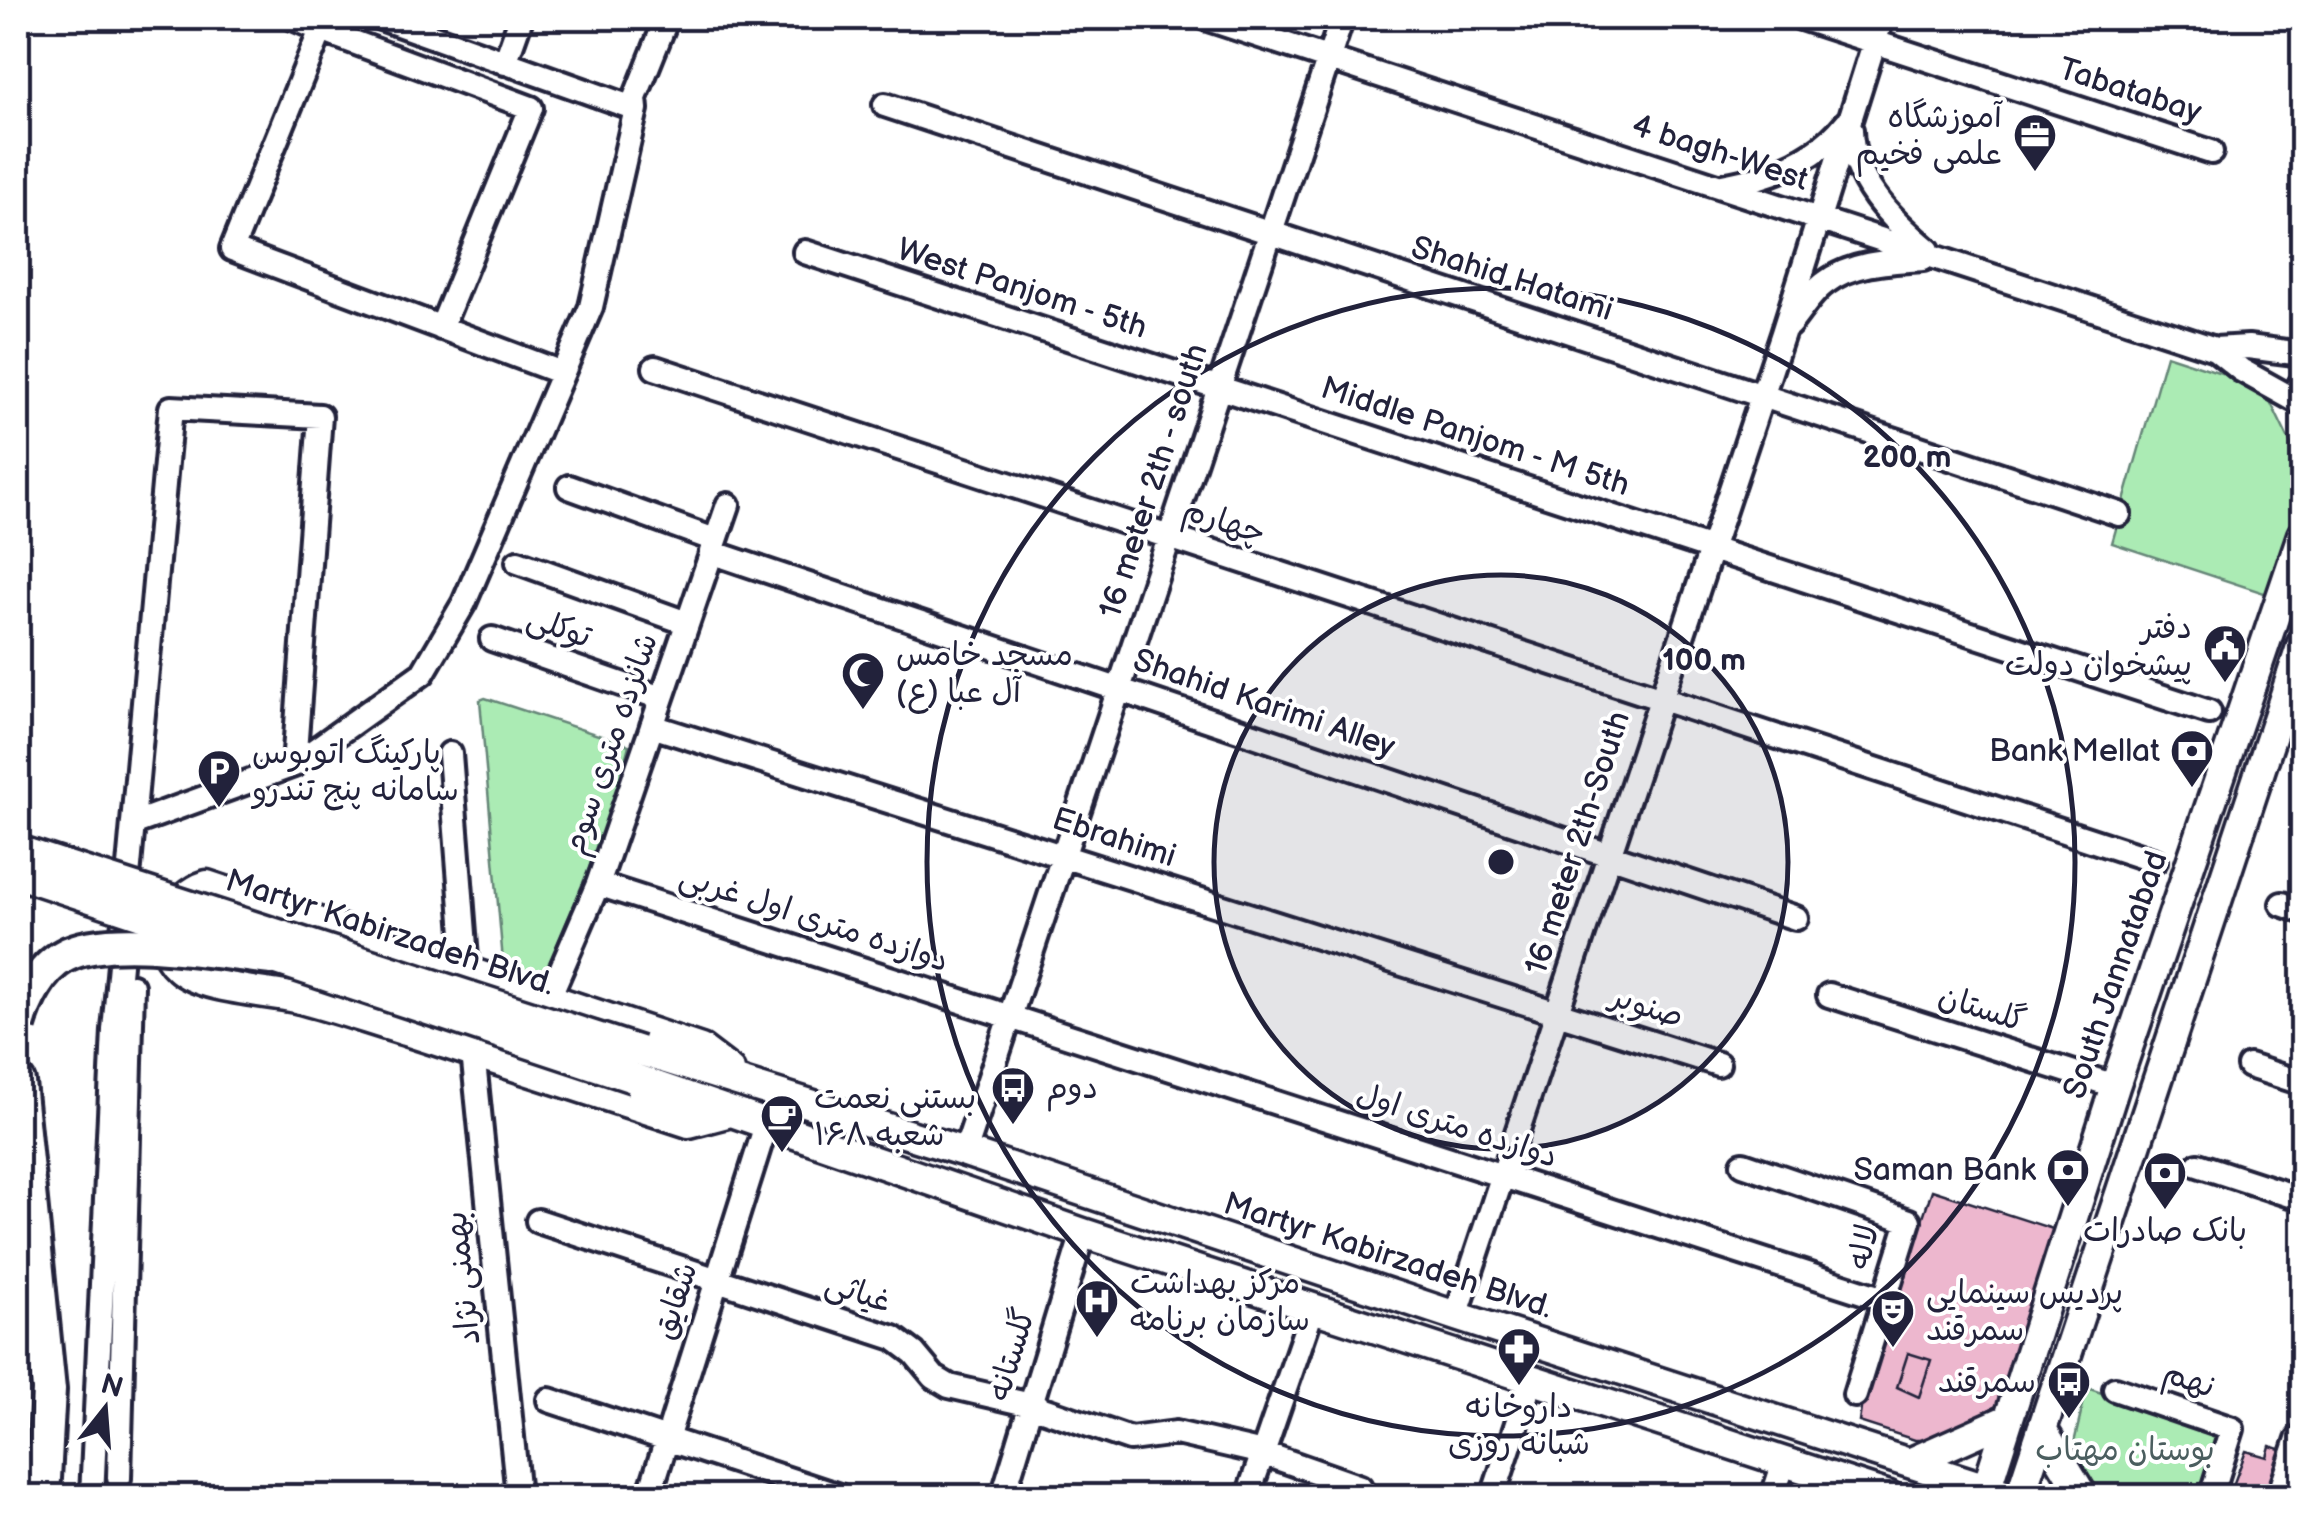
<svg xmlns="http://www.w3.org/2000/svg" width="2320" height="1514" viewBox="0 0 2320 1514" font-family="'Balsamiq Sans','Playpen Sans Arabic',sans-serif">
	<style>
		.green { fill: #abebb4; stroke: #668678; stroke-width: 2.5 }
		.building { fill: #edb7ce; stroke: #22223b; stroke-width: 2.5 }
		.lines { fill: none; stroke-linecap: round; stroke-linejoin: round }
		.minor-casing { stroke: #22223b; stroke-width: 30 }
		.major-casing { stroke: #22223b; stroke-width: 35 }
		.highway-casing { stroke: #22223b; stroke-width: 40 }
		.minor { stroke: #fff; stroke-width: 22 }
		.major { stroke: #fff; stroke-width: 28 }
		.highway { stroke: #fff; stroke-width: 32 }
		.major-bridge-casing { stroke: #22223b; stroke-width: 35; stroke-linecap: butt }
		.highway-bridge-casing { stroke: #22223b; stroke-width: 40; stroke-linecap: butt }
		.major-bridge { stroke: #fff; stroke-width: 28 }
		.highway-bridge { stroke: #fff; stroke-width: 32 }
		.ring { fill: none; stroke: #22223b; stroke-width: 5 }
		.labels { text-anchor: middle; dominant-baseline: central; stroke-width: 8; stroke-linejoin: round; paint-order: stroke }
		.street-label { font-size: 32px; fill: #22223b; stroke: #fff }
		.poi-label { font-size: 32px; fill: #22223b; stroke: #fff; text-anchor: start }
		.park-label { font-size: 32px; fill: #4b5e5f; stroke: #fff }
		.centre { fill: #22223b; stroke: #fff; stroke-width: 5 }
		.ring-label { font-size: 30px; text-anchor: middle; font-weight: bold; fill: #22223b; stroke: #fff; stroke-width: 8; stroke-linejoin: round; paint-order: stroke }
	</style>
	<rect width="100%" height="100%" fill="#fff"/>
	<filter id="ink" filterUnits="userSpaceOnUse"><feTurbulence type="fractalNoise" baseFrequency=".01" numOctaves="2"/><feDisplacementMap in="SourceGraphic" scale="20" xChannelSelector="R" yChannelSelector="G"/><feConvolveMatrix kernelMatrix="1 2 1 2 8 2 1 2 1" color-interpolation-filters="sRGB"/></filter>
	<g filter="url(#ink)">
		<path class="green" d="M2166,355L2249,382L2268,397L2302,467V489L2270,595L2112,543Z
			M485,698L629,745L611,815L546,972L524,974L503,961L480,700Z
			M2087,1388L2219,1433L2198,1496H2104L2088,1483L2074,1443Z"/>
		<path class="building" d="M1932,1190L2056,1230L1998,1405L1930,1440H1915L1859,1422L1863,1395Z
			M1908,1353L1931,1360L1919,1397L1897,1387Z
			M2270,1446L2293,1453L2279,1496H2229L2246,1451L2267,1457Z"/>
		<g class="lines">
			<g class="minor-casing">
				<path id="minor" d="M293,18L321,30
					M381,18L636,109
					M1205,18L2215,349L2241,370L2302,404
					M1801,18L2211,152
					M505,63L521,18
					M885,105L2119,514
					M1851,130C1852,181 1891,219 1928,250
					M1722,186C1768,178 1816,161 1846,123
					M805,252L2209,712
					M1789,325C1800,312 1811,293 1825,283C1852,262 1892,261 1923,259
					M441,328L531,108L321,30L232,249L562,373
					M2215,349L2248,347L2302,354
					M655,368L2155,861
					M569,487L715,540
					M711,552L1796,918
					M518,562L687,623
					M492,639L661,698
					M652,726L1718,1064
					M450,754L467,972
					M294,765L423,673L464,603L591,307L636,109L635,98L667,18
					M598,884L1884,1299
					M2282,904L2302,911
					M1829,995L2115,1086
					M548,1000L598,884L728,505
					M473,1052L518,1496
					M2249,1066L2302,1083
					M965,1152L1342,18
					M1743,1164L1909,1221L1855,1395
					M2198,1165L2302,1199
					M538,1221L894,1338L914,1353L934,1377L949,1386L1031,1405L1130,1439L1176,1433L1263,1453L1360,1487
					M1456,1316L1783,333L1882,18
					M2115,1389L2232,1429L2211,1496
					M549,1400L839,1496
					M119,1478L132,986
					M92,1496L114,1030L171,408L320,416L294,765L135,823
					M649,1496L766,1125
					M1003,1496L1083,1233
					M1248,1496L1313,1308
					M1493,1496L1532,1378
					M1773,1496L1784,1462
					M2279,1496L2298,1439L2302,1435"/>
			</g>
			<g class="major-casing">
				<path id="major" d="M2302,386V396
					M640,1051L965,1152L1456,1316L2011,1496
					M730,1071L701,1049L207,885C175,895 147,940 179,968C202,989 265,991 296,998C333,1007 369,1020 406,1031C501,1061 595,1092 689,1123L731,1112
					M633,1078L1083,1233L1889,1496
					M2042,1429L2083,1496
					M1909,1463L2008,1419
					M1984,1496L2115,1086L2302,535
					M2020,1496L2302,644"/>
			</g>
			<g class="highway-casing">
				<path id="highway" d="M18,1082L49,1390L43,1496"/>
			</g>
			<use href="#minor" class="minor"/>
			<use href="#major" class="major"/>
			<use href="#highway" class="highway"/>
			<g class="major-bridge-casing">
				<path id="major-bridge" d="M18,850L640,1051
					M18,874L633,1078"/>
			</g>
			<g class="highway-bridge-casing">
				<path id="highway-bridge" d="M18,1025C25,1000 40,969 64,956C109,931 220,953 272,958"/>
			</g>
			<use href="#major-bridge" class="major-bridge"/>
			<use href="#highway-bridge" class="highway-bridge"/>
		</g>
	</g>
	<circle cx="1501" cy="862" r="287" fill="#22223b" fill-opacity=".12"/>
	<g class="ring">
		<circle cx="1501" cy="862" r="287"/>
		<circle cx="1501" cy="862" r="574"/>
	</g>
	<defs>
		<g id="office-pin" transform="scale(2.25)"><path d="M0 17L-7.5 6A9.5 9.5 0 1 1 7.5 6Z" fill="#22223b" stroke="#fff"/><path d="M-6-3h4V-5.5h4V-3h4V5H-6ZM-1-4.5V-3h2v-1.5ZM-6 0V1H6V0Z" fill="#fff"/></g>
		<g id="civic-pin" transform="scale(2.25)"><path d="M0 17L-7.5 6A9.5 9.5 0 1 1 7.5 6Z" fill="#22223b" stroke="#fff"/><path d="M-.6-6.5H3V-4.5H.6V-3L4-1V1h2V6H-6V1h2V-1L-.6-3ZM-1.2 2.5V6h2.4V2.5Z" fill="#fff"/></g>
		<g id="mosque-pin" transform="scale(2.25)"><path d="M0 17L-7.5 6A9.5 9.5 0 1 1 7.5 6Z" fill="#22223b" stroke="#fff"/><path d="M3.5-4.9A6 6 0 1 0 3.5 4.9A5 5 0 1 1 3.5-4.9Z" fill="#fff"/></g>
		<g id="bank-pin" transform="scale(2.25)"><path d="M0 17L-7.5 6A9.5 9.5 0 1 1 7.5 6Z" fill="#22223b" stroke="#fff"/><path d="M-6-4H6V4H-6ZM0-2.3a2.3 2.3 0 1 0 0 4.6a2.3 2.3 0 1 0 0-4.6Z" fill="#fff"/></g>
		<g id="parking-pin" transform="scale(2.25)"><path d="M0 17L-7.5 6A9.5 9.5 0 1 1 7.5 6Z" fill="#22223b" stroke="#fff"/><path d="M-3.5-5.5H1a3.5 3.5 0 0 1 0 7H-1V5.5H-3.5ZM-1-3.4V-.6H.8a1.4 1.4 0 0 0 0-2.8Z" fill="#fff"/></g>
		<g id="bus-pin" transform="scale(2.25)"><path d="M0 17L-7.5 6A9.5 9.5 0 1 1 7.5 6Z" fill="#22223b" stroke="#fff"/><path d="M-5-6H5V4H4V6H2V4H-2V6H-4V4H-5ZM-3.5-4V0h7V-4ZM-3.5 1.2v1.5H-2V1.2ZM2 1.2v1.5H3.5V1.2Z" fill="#fff"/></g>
		<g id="cafe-pin" transform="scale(2.25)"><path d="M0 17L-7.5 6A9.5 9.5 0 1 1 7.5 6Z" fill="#22223b" stroke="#fff"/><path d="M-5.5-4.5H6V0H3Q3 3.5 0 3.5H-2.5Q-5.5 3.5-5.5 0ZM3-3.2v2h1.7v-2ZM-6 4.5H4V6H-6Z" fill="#fff"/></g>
		<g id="hospital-pin" transform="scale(2.25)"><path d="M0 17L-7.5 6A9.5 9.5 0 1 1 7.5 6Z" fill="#22223b" stroke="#fff"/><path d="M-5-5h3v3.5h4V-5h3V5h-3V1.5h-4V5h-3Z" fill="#fff"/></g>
		<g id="theatre-pin" transform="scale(2.25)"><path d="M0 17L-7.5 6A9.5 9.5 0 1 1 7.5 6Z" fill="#22223b" stroke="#fff"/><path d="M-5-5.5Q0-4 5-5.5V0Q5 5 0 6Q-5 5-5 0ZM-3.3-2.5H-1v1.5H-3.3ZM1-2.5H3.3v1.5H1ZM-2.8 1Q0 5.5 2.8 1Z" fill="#fff"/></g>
		<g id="pharmacy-pin" transform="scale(2.25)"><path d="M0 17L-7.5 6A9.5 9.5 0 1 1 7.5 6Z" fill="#22223b" stroke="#fff"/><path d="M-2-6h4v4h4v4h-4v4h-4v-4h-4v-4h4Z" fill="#fff"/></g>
	</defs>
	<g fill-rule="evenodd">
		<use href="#office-pin" x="2035" y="135"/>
		<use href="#civic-pin" x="2225" y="646"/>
		<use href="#mosque-pin" x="863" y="673"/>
		<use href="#bank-pin" x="2192" y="751"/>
		<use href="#parking-pin" x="219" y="771"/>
		<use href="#bus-pin" x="1013" y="1088"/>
		<use href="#cafe-pin" x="782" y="1116"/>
		<use href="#bank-pin" x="2068" y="1170"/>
		<use href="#bank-pin" x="2165" y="1173"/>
		<use href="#hospital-pin" x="1097" y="1301"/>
		<use href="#theatre-pin" x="1893" y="1311"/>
		<use href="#pharmacy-pin" x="1519" y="1349"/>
		<use href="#bus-pin" x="2069" y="1382"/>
	</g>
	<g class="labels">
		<g class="street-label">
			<text transform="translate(2130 91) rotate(18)">Tabatabay</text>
			<text transform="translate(1720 153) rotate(18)">4 bagh-West</text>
			<text transform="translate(1512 279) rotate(18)">Shahid Hatami</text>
			<text transform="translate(1022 289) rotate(18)">West Panjom - 5th</text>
			<text transform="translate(1475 437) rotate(18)">Middle Panjom - M 5th</text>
			<text transform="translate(1154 481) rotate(-72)">16 meter 2th - south</text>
			<text transform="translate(1224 522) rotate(18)">چهارم</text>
			<text transform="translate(559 628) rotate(19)">توکلی</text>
			<text transform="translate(1264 704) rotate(19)">Shahid Karimi Alley</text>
			<text transform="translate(611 744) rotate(-71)">شانزده متری سوم</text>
			<text transform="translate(1114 838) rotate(18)">Ebrahimi</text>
			<text transform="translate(1578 843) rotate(-72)">16 meter 2th-South</text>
			<text transform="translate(814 919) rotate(18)">دوازده متری اول غربی</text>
			<text transform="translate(390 933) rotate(18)">Martyr Kabirzadeh Blvd.</text>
			<text transform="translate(2116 975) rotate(-71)">South Jannatabad</text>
			<text transform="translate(1647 1007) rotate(18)">صنوبر</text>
			<text transform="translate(1982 1009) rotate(18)">گلستان</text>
			<text transform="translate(1457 1126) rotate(18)">دوازده متری اول</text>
			<text transform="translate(1864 1247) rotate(-77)">لاله</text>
			<text transform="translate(1388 1256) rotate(18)">Martyr Kabirzadeh Blvd.</text>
			<text transform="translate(463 1278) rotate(-96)">بهمنی نژاد</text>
			<text transform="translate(858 1293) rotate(18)">غیاثی</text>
			<text transform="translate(676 1301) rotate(-72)">شقایق</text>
			<text transform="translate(1012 1355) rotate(-73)">گلستانه</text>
			<text transform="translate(2189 1380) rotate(19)">نهم</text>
		</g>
		<g class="poi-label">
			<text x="2002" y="117" text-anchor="end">آموزشگاه<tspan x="2002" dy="37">علمی فخیم</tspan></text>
			<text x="2192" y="628" text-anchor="end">دفتر<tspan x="2192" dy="37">پیشخوان دولت</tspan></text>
			<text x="896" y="655">مسجد خامس<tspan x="896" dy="37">آل عبا (ع)</tspan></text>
			<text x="2160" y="751" text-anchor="end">Bank Mellat</text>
			<text x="252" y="753">پارکینگ اتوبوس<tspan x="252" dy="37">سامانه پنج تندرو</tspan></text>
			<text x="1046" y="1088">دوم</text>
			<text x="814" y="1098">بستنی نعمت<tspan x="814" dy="37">شعبه ۱۶۸</tspan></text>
			<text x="2036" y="1170" text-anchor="end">Saman Bank</text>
			<text x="2165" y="1231" text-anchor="middle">بانک صادرات</text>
			<text x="1130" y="1283">مرکز بهداشت<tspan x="1130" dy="37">سازمان برنامه</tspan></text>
			<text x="1926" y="1293">پردیس سینمایی<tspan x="1926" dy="37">سمرقند</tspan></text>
			<text x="2036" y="1382" text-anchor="end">سمرقند</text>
			<text x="1519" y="1407" text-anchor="middle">داروخانه<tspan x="1519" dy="37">شبانه روزی</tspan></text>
		</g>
		<g class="park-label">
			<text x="2125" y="1450">بوستان مهتاب</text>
		</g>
	</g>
	<circle cx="1501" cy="862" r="15" class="centre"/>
	<g class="ring-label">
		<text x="1907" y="467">200 m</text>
		<text x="1704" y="670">100 m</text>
	</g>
	<rect width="2320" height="1514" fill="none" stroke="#fff" stroke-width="60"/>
	<rect x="30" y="30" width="2260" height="1454" fill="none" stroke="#22223b" stroke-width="4" filter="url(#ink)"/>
	<g transform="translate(105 1409) rotate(17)" stroke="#ffffff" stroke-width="8" paint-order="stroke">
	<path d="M0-8L18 38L0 25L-18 38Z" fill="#22223b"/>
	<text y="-15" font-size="28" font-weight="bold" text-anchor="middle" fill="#22223b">N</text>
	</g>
</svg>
